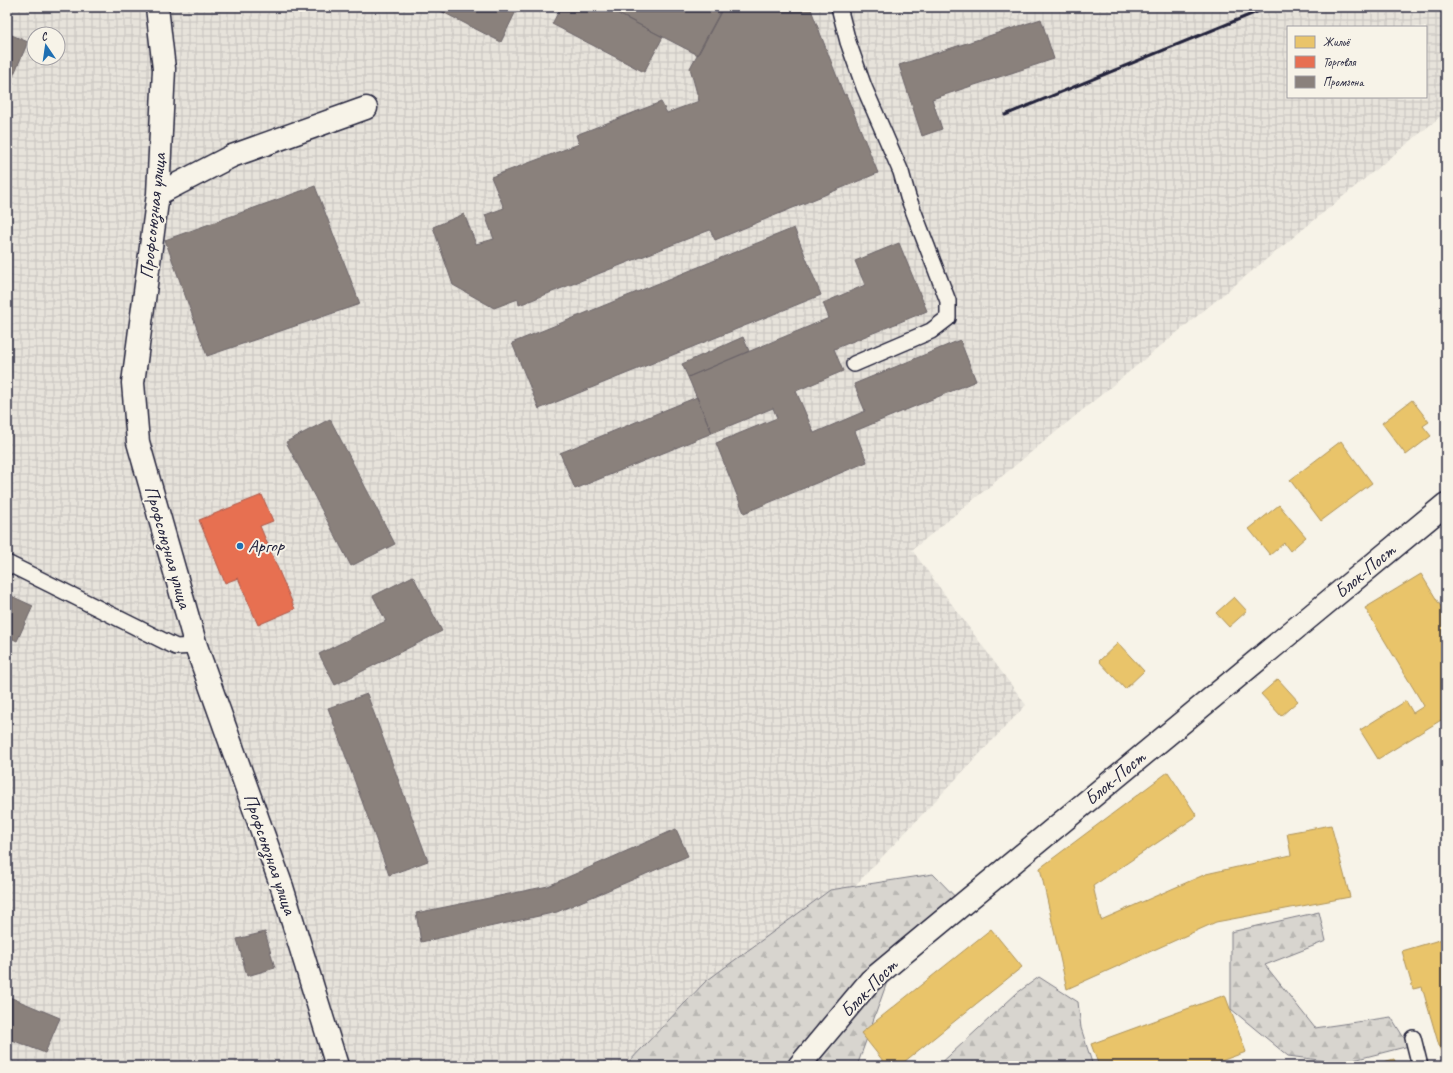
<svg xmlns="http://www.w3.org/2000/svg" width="1453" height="1073" viewBox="0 0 1453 1073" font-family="Caveat,sans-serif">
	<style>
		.industrial { fill: url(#industrial-grid); fill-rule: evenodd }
		.forest { fill: url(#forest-firs); stroke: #7d7c85 }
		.homes { fill: #e9c46a; stroke: #ad935c }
		.shops { fill: #e76f51; stroke: #ac584a }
		.industry { fill: #8a817c; stroke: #6b6468 }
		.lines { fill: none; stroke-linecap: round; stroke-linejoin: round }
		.service-casing { stroke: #22223b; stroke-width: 18 }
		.minor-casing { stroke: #22223b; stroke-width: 25 }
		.service { stroke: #f7f3e8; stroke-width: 15 }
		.minor { stroke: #f7f3e8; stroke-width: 22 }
		.rail { stroke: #22223b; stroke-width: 3 }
		.poi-dot { fill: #1f6fb2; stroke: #f7f3e8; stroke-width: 1.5 }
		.labels { text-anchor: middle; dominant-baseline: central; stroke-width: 4; stroke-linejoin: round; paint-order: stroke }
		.street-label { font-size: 19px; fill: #22223b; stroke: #f7f3e8 }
		.poi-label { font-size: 19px; fill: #22223b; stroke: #f7f3e8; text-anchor: start }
	</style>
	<defs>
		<pattern id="industrial-grid" width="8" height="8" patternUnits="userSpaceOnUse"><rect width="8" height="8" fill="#e7e3db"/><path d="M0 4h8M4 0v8" fill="none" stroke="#c6c2bd"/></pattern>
		<pattern id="forest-firs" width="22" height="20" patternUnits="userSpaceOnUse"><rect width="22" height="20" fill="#d8d5cf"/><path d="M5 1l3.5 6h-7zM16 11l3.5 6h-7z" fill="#b9b7b3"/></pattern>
	</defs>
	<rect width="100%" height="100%" fill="#f7f3e8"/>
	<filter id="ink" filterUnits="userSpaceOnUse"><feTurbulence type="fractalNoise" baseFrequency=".025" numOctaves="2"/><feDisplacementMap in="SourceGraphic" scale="8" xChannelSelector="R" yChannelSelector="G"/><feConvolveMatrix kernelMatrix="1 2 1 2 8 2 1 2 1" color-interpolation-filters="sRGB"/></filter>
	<g filter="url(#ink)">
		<path class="industrial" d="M7,7H1446V112L912,550L1026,705L684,1066H7ZM1288,27H1426V97H1288ZM34,34H58V58H34Z"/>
		<path class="forest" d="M933,874L967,909L887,982L857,1066H625L705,982L830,890Z
			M1319,912L1326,941L1265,965L1315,1028L1391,1017L1409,1046L1342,1063L1288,1056L1231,1009V932Z
			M1039,977L1078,1002L1081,1028L1093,1066H938L1017,993Z"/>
		<path class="homes" d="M1412,400L1429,422L1423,426L1431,436L1406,455L1382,423Z
			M1341,441L1372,483L1321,521L1290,480Z
			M1279,505L1306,537L1290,551L1284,543L1270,555L1249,529Z
			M1421,574L1446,615V717L1378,759L1360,730L1406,701L1413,713L1424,706L1365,608Z
			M1234,597L1247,611L1229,627L1216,613Z
			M1118,643L1144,671L1125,689L1099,661Z
			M1278,679L1298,701L1281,716L1261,694Z
			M1168,772L1197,816L1093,886L1101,920L1206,874L1291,855L1287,833L1331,825L1350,897L1216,922L1067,989L1040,868Z
			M991,929L1022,967L899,1066H887L861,1033Z
			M1446,938V1066H1435L1444,1063L1422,987L1413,989L1402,951Z
			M1225,995L1246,1052L1207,1066H1099L1091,1044Z
			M1394,1059L1397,1066H1370Z"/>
		<path class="shops" d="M262,495L273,521L260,526L295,609L258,625L238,578L225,583L199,520Z"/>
		<path class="industry" d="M433,7H518L501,42Z
			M561,7H605L663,37L644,72L552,24Z
			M605,7H711L721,12L698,55Z
			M723,7H810L844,95L846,94L878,173L715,240L710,230L519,305L518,299L494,308L453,285L433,227L464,214L476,244L494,239L485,215L504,208L491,177L579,144L576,135L661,102L667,113L699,101L690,68Z
			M1041,19L1054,59L932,99L942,129L922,136L899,65Z
			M7,33L28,42L7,90Z
			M315,186L360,304L207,356L165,240Z
			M794,228L821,295L539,409L512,343Z
			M899,243L927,311L834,349L843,371L796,391L814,433L865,411L854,384L960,340L976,381L855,431L867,462L744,513L716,443L777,418L773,408L712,433L688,377L829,318L823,303L865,285L855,261Z
			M743,337L749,351L688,377L682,364Z
			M697,397L712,433L575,489L560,453Z
			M330,419L395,544L351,566L286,442Z
			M413,576L442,631L335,685L319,654L386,621L373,596Z
			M7,594L33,606L17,641L7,636Z
			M367,694L428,861L389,875L328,708Z
			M676,829L688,856L557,912L421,942L416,913L548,886Z
			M265,932L275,968L247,976L237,939Z
			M7,996L60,1018L45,1053L7,1038Z"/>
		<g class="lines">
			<g class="service-casing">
				<path id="service" d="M839,7L848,42L864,87L901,172L908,197L948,301V318L931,331L854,364
					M7,563L176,647L196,646
					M1413,1038L1420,1066"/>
			</g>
			<g class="minor-casing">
				<path id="minor" d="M157,7L164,69L158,194L133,383L138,442L196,646L282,887L337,1066
					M158,194L232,156L366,108
					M799,1066L870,981L1446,504"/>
			</g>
			<use href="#service" class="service"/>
			<use href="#minor" class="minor"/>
			<path class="rail" d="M1005,115L1269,7"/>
		</g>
	</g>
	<circle class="poi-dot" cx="240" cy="546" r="4"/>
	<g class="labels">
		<g class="street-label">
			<text transform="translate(153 216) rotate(-84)">Профсоюзная улица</text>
			<text transform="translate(168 547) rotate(74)">Профсоюзная улица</text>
			<text transform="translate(1365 571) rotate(-40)">Блок-Пост</text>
			<text transform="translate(1115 778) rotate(-40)">Блок-Пост</text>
			<text transform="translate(270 854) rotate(71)">Профсоюзная улица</text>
			<text transform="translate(869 988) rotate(-46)">Блок-Пост</text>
		</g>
		<g class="poi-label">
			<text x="248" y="546">Аргор</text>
		</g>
	</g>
	<rect width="1453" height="1073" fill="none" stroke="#f7f3e8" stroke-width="24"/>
	<rect x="12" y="12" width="1429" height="1049" fill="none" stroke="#22223b" stroke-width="1.5" filter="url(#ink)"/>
	<rect x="1287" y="26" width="140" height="72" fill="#f7f3e8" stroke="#a29fa3"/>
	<rect x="1295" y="36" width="20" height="12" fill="#e9c46a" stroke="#a29fa3"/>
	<text x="1323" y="46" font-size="12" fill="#22223b">Жильё</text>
	<rect x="1295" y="56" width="20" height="12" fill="#e76f51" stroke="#a29fa3"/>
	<text x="1323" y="66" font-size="12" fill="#22223b">Торговля</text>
	<rect x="1295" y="76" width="20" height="12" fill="#8a817c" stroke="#a29fa3"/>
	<text x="1323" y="86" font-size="12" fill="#22223b">Промзона</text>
	<g transform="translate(46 46) rotate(347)"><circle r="19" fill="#f7f3e8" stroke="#a29fa3"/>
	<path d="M0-3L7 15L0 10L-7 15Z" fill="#1f6fb2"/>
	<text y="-6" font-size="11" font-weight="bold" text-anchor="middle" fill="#22223b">С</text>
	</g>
</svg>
